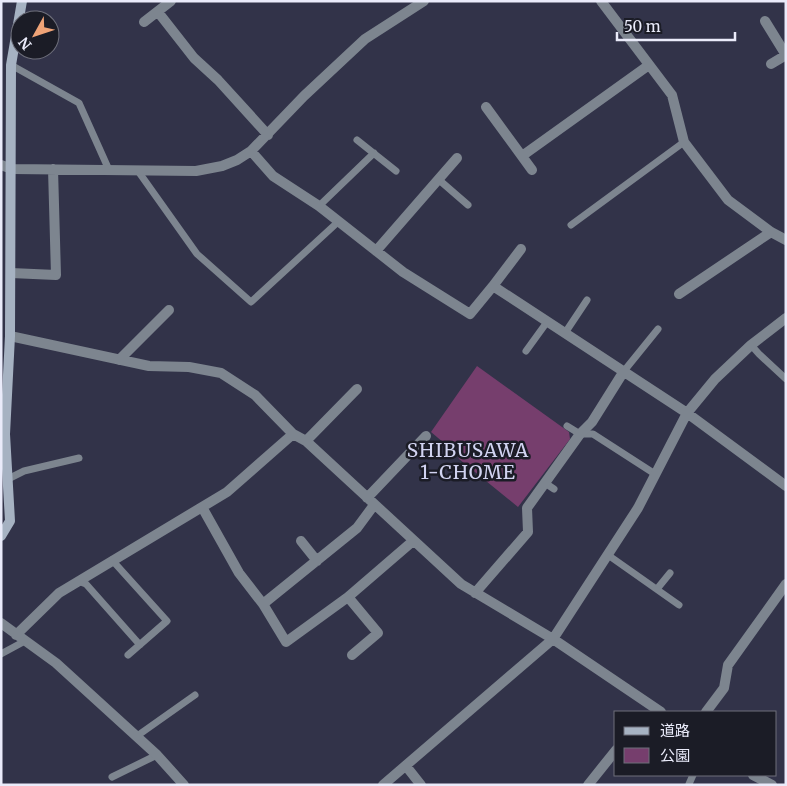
<svg xmlns="http://www.w3.org/2000/svg" width="787" height="786" viewBox="0 0 787 786" font-family="Merriweather,'Noto Sans JP',serif">
	<style>
		.green { fill: #763e6d }
		.lines { fill: none; stroke-linecap: round; stroke-linejoin: round }
		.lane { stroke: #7d858f; stroke-width: 7 }
		.street { stroke: #7d858f; stroke-width: 10 }
		.secondary { stroke: #a6b2c2; stroke-width: 10 }
		.labels { text-anchor: middle; dominant-baseline: central; stroke-width: 5; stroke-linejoin: round; paint-order: stroke }
		.neighbourhood-label { font-size: 19px; letter-spacing: 1px; fill: #d1d3f0; stroke: #1b1c26 }
	</style>
	<rect width="100%" height="100%" fill="#323349"/>
	<path class="green" d="M477,366L569,432L570,439L518,507L459,459L457,454L431,432Z"/>
	<g class="lines">
		<path class="lane" d="M11,65L79,103L109,170
			M357,140L396,171
			M138,171L197,254L251,302L339,221
			M438,179L468,205
			M319,206L374,153
			M571,225L684,142
			M565,333L587,300
			M751,345L759,354L786,379
			M526,351L547,322
			M624,371L658,329
			M567,426L580,434H593L655,474
			M8,479L24,471L79,458
			M545,483L554,489
			M608,555L679,605
			M112,560L167,621L128,655
			M78,581L86,584L140,645
			M657,589L670,573
			M1,654L25,641
			M137,736L195,695
			M112,777L157,755
			M689,784L693,775"/>
		<path class="street" d="M601,1L672,95L684,142L728,200L771,232L786,240
			M158,12L194,58L218,80L268,135
			M765,21L786,55L771,64
			M144,22L171,1
			M486,107L532,170
			M251,151L273,176L319,206L403,272L470,314L493,286L687,413L786,486
			M522,156L649,65
			M1,165L12,169L196,171L222,166L237,160L251,151L304,96L365,39L424,1
			M376,251L457,158
			M11,273L56,275L53,169
			M493,286L521,249
			M679,294L771,232
			M10,336L149,366L189,367L221,373L255,395L293,434L306,441L461,584L553,639L661,712
			M119,360L169,310
			M306,441L357,389
			M367,498L426,436
			M202,507L239,573L263,604L357,528L374,505
			M301,541L317,561
			M475,593L528,532L527,508L580,434L592,422L624,371
			M348,597L378,633L352,655
			M263,604L286,642L348,597L413,541
			M1,623L56,663L157,755L184,785
			M16,635L59,593L227,492L293,434
			M706,712L724,688L728,665L786,584
			M406,766L421,785
			M753,775L772,785
			M383,785L553,639L638,508L687,413L715,379L751,345L786,318
			M588,785L616,750"/>
		<path class="secondary" d="M1,536L10,521L5,434L10,336L11,65L22,1"/>
	</g>
	<g class="labels">
		<g class="neighbourhood-label">
			<text x="468" y="450">SHIBUSAWA<tspan x="468" dy="22">1-CHOME</tspan></text>
		</g>
	</g>
	<rect width="787" height="786" fill="none" stroke="#eaebfa" stroke-width="5"/>
	<rect x="614" y="711" width="162" height="65" fill="#1b1c26" stroke="#6e6f7b"/>
	<rect x="624" y="727" width="25" height="8" fill="#a6b2c2" stroke="#6e6f7b"/>
	<text x="660" y="736" font-size="15" fill="#eaebfa">道路</text>
	<rect x="624" y="748" width="25" height="15" fill="#763e6d" stroke="#6e6f7b"/>
	<text x="660" y="761" font-size="15" fill="#eaebfa">公園</text>
	<g transform="translate(35 35) rotate(230)"><circle r="24" fill="#1b1c26" stroke="#6e6f7b"/>
	<path d="M0-4L9 19L0 12L-9 19Z" fill="#efa377"/>
	<text y="-8" font-size="14" font-weight="bold" text-anchor="middle" fill="#eaebfa">N</text>
	</g>
	<path d="M617 32v8h118v-8" fill="none" stroke="#eaebfa" stroke-width="2.5"/>
	<text x="624" y="32" font-size="15" fill="#eaebfa" stroke="#1b1c26" stroke-width="4" paint-order="stroke">50 m</text>
</svg>
